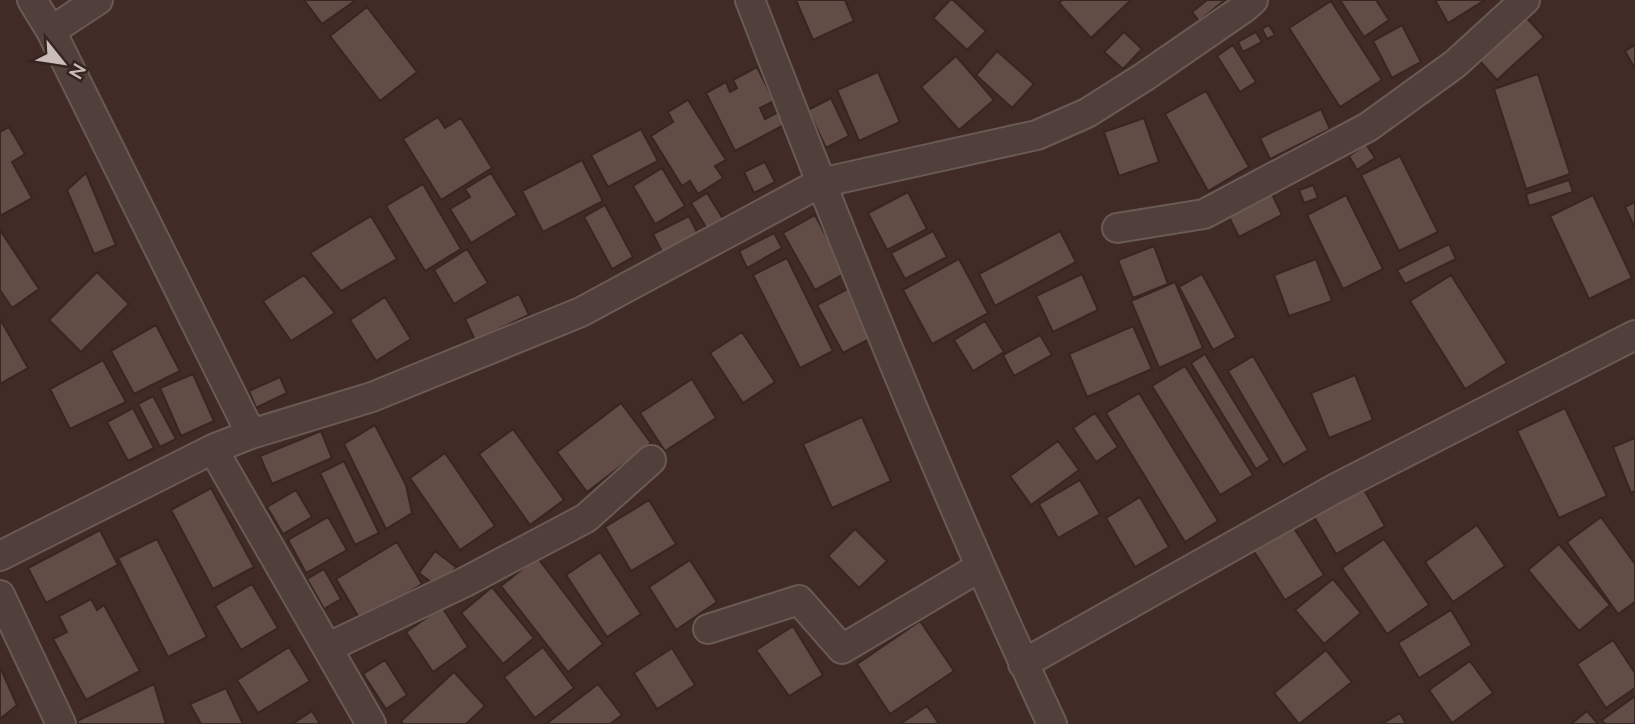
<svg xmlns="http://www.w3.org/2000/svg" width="1635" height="724" viewBox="0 0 1635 724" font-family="'Nunito Sans',sans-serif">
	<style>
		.building { fill: #624c46; stroke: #372621; stroke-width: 2 }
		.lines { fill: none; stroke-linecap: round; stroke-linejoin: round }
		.street-casing { stroke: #6a5a55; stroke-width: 32 }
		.street { stroke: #503f3b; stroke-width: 28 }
	</style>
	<rect width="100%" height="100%" fill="#402b26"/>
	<path class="building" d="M304,0H356L322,24Z
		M796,0H845L854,21L813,40Z
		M950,0H953L986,31L967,50L933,18Z
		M1062,0H1131L1091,38L1059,3Z
		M1207,0H1225L1199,21L1192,12Z
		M1340,0H1376L1389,20L1364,37Z
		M1435,0H1485L1448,23Z
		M1331,1L1382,80L1340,107L1289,28Z
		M367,7L417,72L380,101L330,36Z
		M1525,16L1544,37L1497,80L1478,59Z
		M1269,25L1275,35L1267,39L1262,29Z
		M1402,25L1421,62L1392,78L1373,41Z
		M1124,32L1142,49L1123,69L1104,52Z
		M1256,32L1262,42L1243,52L1238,42Z
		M1233,45L1256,82L1240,92L1217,56Z
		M1635,45V69L1625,51Z
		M997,51L1034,84L1012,108L976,75Z
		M956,56L994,100L959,130L921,87Z
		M757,67L774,101L760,108L765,119L778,112L784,125L735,151L706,93L726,82L730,92L737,88L733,80Z
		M878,72L900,122L859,141L837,90Z
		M1538,74L1570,174L1526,189L1494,89Z
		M1206,91L1249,167L1208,191L1165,114Z
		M831,98L849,136L826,148L808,110Z
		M688,100L726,160L715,166L723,178L698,194L690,181L682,186L651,136L673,122L668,112Z
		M1321,109L1330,129L1270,159L1260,138Z
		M438,117L445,128L461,118L492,168L441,200L403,139Z
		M1144,118L1159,162L1119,176L1104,132Z
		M9,127L25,154L12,162L32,198L0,216V132Z
		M641,129L658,161L608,187L591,155Z
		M1366,144L1375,158L1357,170L1349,156Z
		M1400,156L1438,232L1399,251L1361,175Z
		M582,160L603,201L543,232L522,191Z
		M765,162L775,182L754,193L744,172Z
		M662,168L685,206L655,224L633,186Z
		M86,173L116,245L94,254L67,190Z
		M491,173L517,215L471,243L450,209L470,197L465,189Z
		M1569,180L1573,192L1529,206L1526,194Z
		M423,184L461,249L425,271L386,206Z
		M1313,185L1318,198L1304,203L1299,190Z
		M908,192L927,229L887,250L868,213Z
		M707,193L725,222L709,232L691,203Z
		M1272,194L1282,215L1239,237L1228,215Z
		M1346,195L1383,269L1343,289L1307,215Z
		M1593,195L1632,278L1589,299L1550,216Z
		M1635,202V228L1625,207Z
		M605,205L633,257L612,269L584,217Z
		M815,215L846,273L815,290L783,233Z
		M371,216L397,259L341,291L310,253Z
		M689,216L699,236L663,254L653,234Z
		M0,230L39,289L12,308L0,290Z
		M933,231L947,257L905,279L891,253Z
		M1060,231L1076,262L995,306L979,274Z
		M774,233L782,248L747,268L739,251Z
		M1449,244L1456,259L1405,284L1397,270Z
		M1154,246L1168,284L1133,298L1118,260Z
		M467,249L488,283L454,304L434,270Z
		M787,258L833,351L800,368L753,275Z
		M959,259L988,313L932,344L903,290Z
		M1316,259L1332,301L1289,316L1274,275Z
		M97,272L129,304L81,352L49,320Z
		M1082,274L1098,310L1053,332L1036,296Z
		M1202,274L1236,337L1213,350L1179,287Z
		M304,275L335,313L291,341L263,301Z
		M1451,275L1507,363L1465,389L1410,301Z
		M1175,282L1203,348L1159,368L1131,301Z
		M851,287L877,335L843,353L817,305Z
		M519,294L529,315L475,340L465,319Z
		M385,297L411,339L376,361L350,320Z
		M0,319L28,368L0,384Z
		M985,321L1004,352L973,371L954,340Z
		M156,325L180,371L134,394L111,351Z
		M1133,326L1152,369L1087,397L1069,354Z
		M742,332L775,382L743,403L710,353Z
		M1040,335L1052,355L1014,376L1003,355Z
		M1205,354L1270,460L1256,469L1191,363Z
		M1253,356L1308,450L1283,465L1228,371Z
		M103,360L126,402L70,429L50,389Z
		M1185,366L1253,475L1220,495L1152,386Z
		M193,374L214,421L181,436L160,388Z
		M1355,375L1373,420L1329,438L1311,393Z
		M280,377L287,393L256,408L249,391Z
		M692,379L716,418L665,451L640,413Z
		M1139,393L1218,521L1185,542L1106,413Z
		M153,396L176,439L160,447L138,404Z
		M621,403L651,443L587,492L557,452Z
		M133,408L154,448L128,461L107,422Z
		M1565,408L1607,496L1559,518L1517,431Z
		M1095,413L1118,447L1096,462L1073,428Z
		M862,417L891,481L832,508L803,444Z
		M375,425L406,485L412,513L386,529L344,444Z
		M513,429L564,500L530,525L479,454Z
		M321,431L332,458L272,484L260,456Z
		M1635,438V491L1631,493L1613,447Z
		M1058,441L1079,470L1031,505L1010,476Z
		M445,453L495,526L460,550L410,478Z
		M344,461L379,533L355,545L320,473Z
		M1080,480L1100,514L1058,538L1039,504Z
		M1362,486L1385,526L1336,554L1313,515Z
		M211,488L254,567L213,589L171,510Z
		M296,490L312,517L283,534L267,507Z
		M1140,497L1169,547L1135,567L1106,518Z
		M649,500L676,544L631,571L605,527Z
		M328,517L347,550L306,573L288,540Z
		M1601,517L1635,564V602L1618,614L1567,542Z
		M1292,525L1324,575L1285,600L1253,550Z
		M1477,525L1505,566L1453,602L1425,562Z
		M855,529L887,561L859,588L828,556Z
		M100,530L118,565L46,603L28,568Z
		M157,539L207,637L168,657L118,558Z
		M1384,539L1429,605L1387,634L1342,568Z
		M397,542L422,584L361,621L336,579Z
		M1559,544L1610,605L1579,631L1528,570Z
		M435,551L456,567L440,589L419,573Z
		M600,552L641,614L607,637L566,575Z
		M537,557L603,644L568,672L501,586Z
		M690,560L717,602L676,630L649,587Z
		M324,569L341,599L324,609L307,579Z
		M1333,579L1361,613L1324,644L1295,610Z
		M252,584L278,628L241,650L215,606Z
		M492,587L534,638L503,664L461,613Z
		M91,599L97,610L104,605L140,671L86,700L53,639L67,632L59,616Z
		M442,607L468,647L433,672L406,632Z
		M1451,610L1472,645L1419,678L1398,643Z
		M920,621L954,671L890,714L857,664Z
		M793,626L823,675L789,696L756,650Z
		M1613,640L1635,673V688L1606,708L1577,664Z
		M289,647L310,681L258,713L237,680Z
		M543,647L574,688L535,718L504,677Z
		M672,648L695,685L657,709L634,673Z
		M1326,650L1352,682L1299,724L1274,693Z
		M385,660L407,695L386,709L363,674Z
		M1470,661L1493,693L1452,723L1429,690Z
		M0,667L17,705L0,719Z
		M454,672L485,706L466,724H403L401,721Z
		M154,684L166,724H78L77,721Z
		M598,684L622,715L610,724H546Z
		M226,688L243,724H201L190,704Z
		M1635,696V724H1605L1602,720Z
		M927,706L939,724H900Z
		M312,711L320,724H292Z
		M1587,711L1598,724H1571Z
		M1400,713L1406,724H1382Z"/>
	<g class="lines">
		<g class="street-casing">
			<path id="street" d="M32,0L51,31L251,434
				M750,0C844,244 941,487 1052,724
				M51,31L98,0
				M1117,228L1204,214L1368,127L1455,64L1525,0
				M213,449L371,724
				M0,556L213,449L251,434L372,397L581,312L820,183L1037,135L1087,113L1144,77L1244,8L1253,0
				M0,595L61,724
				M708,629L799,600L842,649L980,567
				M329,647L465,582L586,518L651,460
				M1023,664L1336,488L1635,335"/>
		</g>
		<use href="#street" class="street"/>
	</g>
	<g transform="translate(63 63) rotate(120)" stroke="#35241f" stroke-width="5" paint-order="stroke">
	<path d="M0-5L12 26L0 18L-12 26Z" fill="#cabcb7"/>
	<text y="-10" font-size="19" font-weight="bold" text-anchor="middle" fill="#cabcb7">N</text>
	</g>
</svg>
